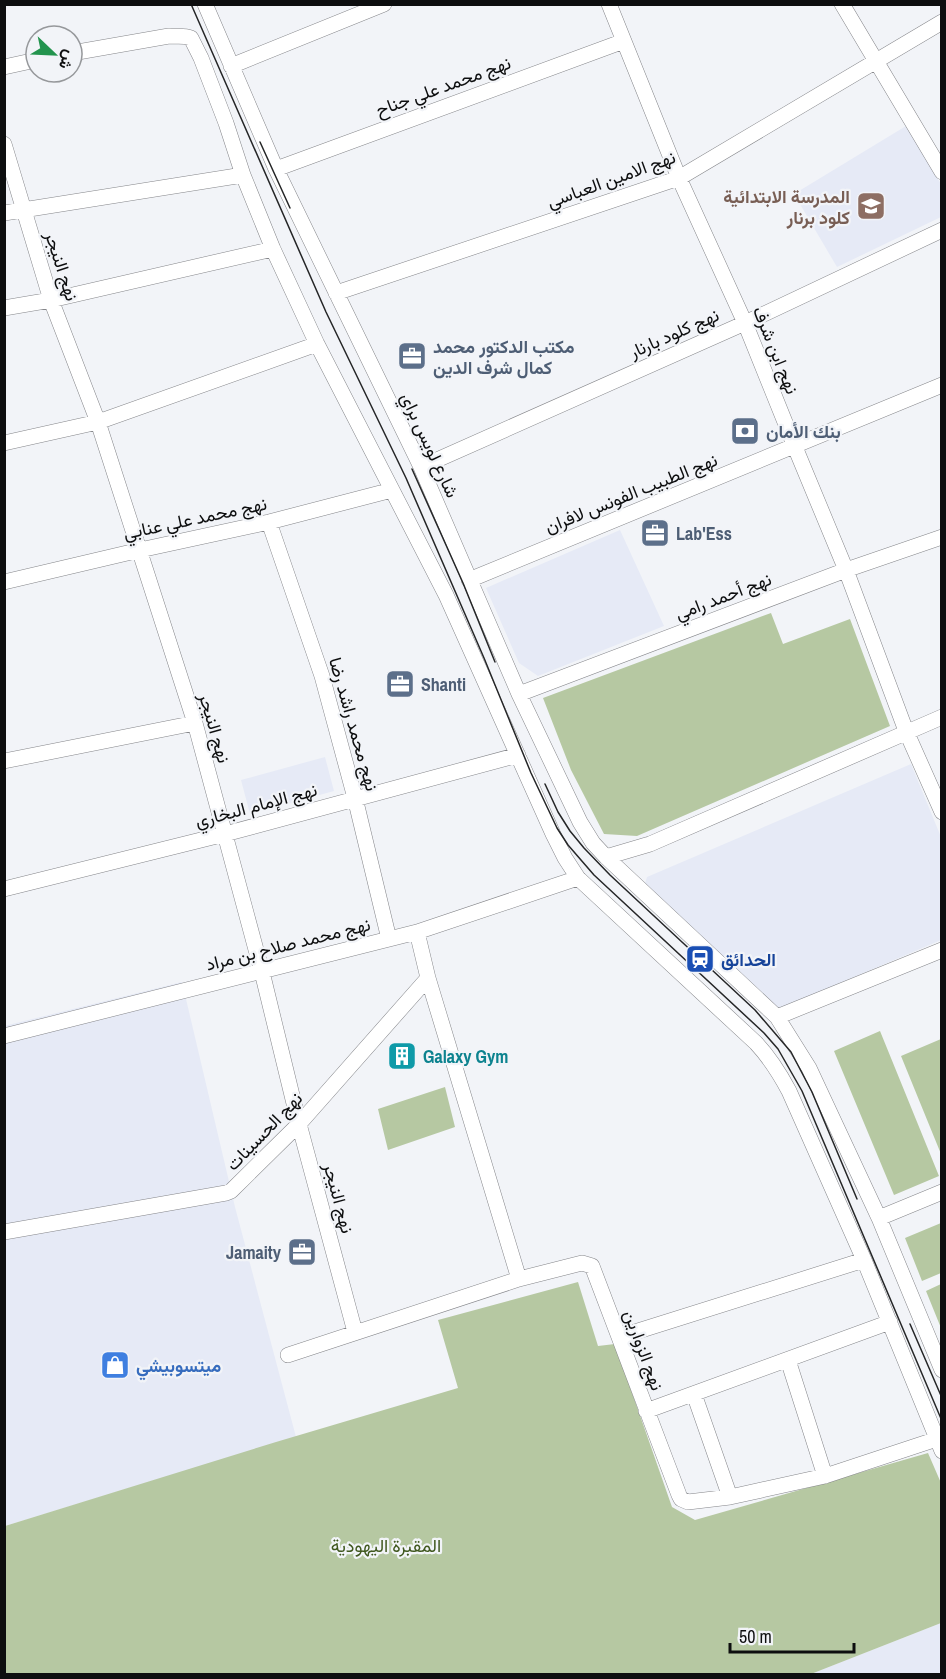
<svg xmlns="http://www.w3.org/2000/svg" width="946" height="1679" viewBox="0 0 946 1679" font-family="'Archivo Narrow',Vazirmatn,sans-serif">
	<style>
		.built { fill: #e6eaf6 }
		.green { fill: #b6c8a2 }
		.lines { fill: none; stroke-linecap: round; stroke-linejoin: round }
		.street-casing { stroke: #85868a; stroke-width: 16 }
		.street { stroke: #fff; stroke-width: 15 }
		.tram { stroke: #252627; stroke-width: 1.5 }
		.labels { text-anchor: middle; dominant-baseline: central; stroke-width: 4.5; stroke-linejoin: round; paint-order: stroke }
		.street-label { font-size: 18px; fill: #0d0e0f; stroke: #f2f4f8 }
		.education-label { font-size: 18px; font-weight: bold; fill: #785e54; stroke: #f2f4f8; text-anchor: end }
		.service-label { font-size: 18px; font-weight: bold; fill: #4e5e75; stroke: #f2f4f8; text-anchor: start }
		.transit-label { font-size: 18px; font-weight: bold; fill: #164399; stroke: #f2f4f8; text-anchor: start }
		.culture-label { font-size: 18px; font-weight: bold; fill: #0d838f; stroke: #f2f4f8; text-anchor: start }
		.shop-label { font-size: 18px; font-weight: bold; fill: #366cbe; stroke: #f2f4f8; text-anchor: start }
		.park-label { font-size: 18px; fill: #40581f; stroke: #f2f4f8 }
	</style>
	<rect width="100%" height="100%" fill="#f2f4f8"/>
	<path class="built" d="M906,126L941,184V217L837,267L794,194Z
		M620,530L664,626L538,676L519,663L486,588Z
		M325,757L334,791L250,814L241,780Z
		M911,764L941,837V940L779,1009L644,887L647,877Z
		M182,982L235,1207L296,1437L5,1526L4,1026Z
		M941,1623V1674H811Z"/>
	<path class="green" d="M771,613L783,644L850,619L890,726L637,836L604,834L571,770L543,698Z
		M880,1031L939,1176L894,1195L834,1051Z
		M941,1039V1154L901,1056Z
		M445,1087L455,1127L388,1150L378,1109Z
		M941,1223V1273L922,1281L905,1238Z
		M578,1282L598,1346L615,1344L672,1507L695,1520L928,1453L941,1483V1623L811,1674H5V1526L276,1442L458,1388L438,1320Z
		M941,1284V1328L926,1291Z"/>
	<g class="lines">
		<g class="street-casing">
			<path id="street" d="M205,4L276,169L421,467L519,694L580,822L593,843L606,857L650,844L942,717
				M609,4L679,178L745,323L795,447L846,570L906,731L942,812
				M842,4L942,172
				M72,53L169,36C177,37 183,35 191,38L201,58L226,123L243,175L273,249L317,344L446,595L553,834L565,858L578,878L756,1043C770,1058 780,1074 789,1091L864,1260L942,1451
				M231,66L384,4
				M4,67L36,60
				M4,144L51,300L98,422L195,723L262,972L299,1124L355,1332
				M276,169L624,41
				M4,213L243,175
				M336,293L679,178L942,22
				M4,308L51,300L273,249
				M4,443L98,422L317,344
				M421,467L745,323L942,230
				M269,522L322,676L355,798L389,939
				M469,580L942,385
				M4,582L140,550L269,522L392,490
				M519,694L846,570L942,537
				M4,761L195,723
				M606,857L777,1017L809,1068L879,1218L942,1370
				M4,889L225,834L518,755
				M417,932L428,978L519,1279
				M777,1017L942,950
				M4,1036L417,932L578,878
				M879,1218L942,1192
				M4,1232L226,1193L231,1191L299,1124L428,978
				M619,1337L864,1260
				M288,1355L519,1279L582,1263L592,1266L679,1495L681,1499L688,1502L730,1497L825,1476L937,1439
				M788,1360L825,1476
				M694,1394L730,1497
				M646,1411L890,1322"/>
		</g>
		<use href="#street" class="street"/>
		<path class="tram" d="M191,4L326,312L406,478L484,658L531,773L557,828L568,845L594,875L764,1033L778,1049L802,1091L942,1421
			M260,142L290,208
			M412,469L463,583L495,662
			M545,784L558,812L570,831L584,848L610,875L755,1010L791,1052L812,1092L857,1199
			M910,1324L942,1398"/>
	</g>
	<defs>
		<g id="school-square" transform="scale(1.5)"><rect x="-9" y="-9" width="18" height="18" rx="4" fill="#8d6e63" stroke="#f2f4f8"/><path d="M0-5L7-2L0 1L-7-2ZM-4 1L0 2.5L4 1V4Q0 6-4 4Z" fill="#fff"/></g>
		<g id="office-square" transform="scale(1.5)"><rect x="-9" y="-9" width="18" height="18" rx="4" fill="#5c6f8a" stroke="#f2f4f8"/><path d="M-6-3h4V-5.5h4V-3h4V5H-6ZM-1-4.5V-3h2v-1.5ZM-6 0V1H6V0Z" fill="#fff"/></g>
		<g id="bank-square" transform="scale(1.5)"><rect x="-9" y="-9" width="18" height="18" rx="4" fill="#5c6f8a" stroke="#f2f4f8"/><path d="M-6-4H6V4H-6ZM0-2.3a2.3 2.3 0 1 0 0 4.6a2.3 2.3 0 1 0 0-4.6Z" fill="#fff"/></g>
		<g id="station-square" transform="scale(1.5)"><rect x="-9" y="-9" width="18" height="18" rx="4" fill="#1a4fb4" stroke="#f2f4f8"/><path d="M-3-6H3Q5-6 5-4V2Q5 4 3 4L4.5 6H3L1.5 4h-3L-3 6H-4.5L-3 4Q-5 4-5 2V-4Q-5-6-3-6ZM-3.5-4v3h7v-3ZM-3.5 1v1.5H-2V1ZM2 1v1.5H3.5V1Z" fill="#fff"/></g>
		<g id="building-square" transform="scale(1.5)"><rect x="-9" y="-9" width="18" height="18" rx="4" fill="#0f9aa8" stroke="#f2f4f8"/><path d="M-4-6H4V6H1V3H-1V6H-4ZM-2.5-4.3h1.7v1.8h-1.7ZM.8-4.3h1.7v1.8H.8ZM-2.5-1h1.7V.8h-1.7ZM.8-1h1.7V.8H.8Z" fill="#fff"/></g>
		<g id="shop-square" transform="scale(1.5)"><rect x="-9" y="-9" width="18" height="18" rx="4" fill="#3f7fe0" stroke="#f2f4f8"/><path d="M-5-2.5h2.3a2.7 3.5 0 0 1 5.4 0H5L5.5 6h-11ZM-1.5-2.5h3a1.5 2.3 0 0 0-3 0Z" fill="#fff"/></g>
	</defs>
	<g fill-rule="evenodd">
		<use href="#school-square" x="871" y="206"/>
		<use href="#office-square" x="412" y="356"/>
		<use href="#bank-square" x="745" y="431"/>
		<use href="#office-square" x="655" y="533"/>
		<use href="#office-square" x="400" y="684"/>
		<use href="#station-square" x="700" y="959"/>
		<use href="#building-square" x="402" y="1056"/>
		<use href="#office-square" x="302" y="1252"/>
		<use href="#shop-square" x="115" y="1365"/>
	</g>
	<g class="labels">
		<g class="street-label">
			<text transform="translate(443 86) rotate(-20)">نهج محمد علي جناح</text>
			<text transform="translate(611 179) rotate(-20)">نهج الامين العباسي</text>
			<text transform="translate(62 266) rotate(72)">نهج النيجر</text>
			<text transform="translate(674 333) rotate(-24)">نهج كلود بارنار</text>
			<text transform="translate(776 350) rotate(68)">نهج ابن شرف</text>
			<text transform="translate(430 445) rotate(65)">شارع لويس براي</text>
			<text transform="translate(631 493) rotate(-22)">نهج الطبيب الفونس لافران</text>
			<text transform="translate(195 518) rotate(-12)">نهج محمد علي عنابي</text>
			<text transform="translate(723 596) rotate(-21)">نهج أحمد رامي</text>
			<text transform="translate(354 724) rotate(74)">نهج محمد راشد رضا</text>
			<text transform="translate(215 728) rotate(74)">نهج النيجر</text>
			<text transform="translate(256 805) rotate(-15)">نهج الإمام البخاري</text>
			<text transform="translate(288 944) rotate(-14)">نهج محمد صلاح بن مراد</text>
			<text transform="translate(264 1131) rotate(-46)">نهج الحسينات</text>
			<text transform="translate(339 1198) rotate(75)">نهج النيجر</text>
			<text transform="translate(644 1350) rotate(70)">نهج الزوارين</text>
		</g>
		<g class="education-label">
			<text x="850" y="196">المدرسة الابتدائية<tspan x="850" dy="21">كلود برنار</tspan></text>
		</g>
		<g class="service-label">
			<text x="433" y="346">مكتب الدكتور محمد<tspan x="433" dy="21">كمال شرف الدين</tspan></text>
			<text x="766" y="431">بنك الأمان</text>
			<text x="676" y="533">Lab'Ess</text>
			<text x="421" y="684">Shanti</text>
			<text x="281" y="1252" text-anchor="end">Jamaity</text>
		</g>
		<g class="transit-label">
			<text x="721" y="959">الحدائق</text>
		</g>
		<g class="culture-label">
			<text x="423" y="1056">Galaxy Gym</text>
		</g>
		<g class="shop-label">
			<text x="136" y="1365">ميتسوبيشي</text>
		</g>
		<g class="park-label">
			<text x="386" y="1545">المقبرة اليهودية</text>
		</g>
	</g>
	<rect width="946" height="1679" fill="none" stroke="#0d0e0f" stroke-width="12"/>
	<g transform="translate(54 54) rotate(113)"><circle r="28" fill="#f2f4f8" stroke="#96989b" stroke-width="1.5"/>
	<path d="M0-4.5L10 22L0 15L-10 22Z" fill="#23944e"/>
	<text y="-9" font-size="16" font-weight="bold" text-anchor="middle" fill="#0d0e0f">ش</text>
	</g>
	<path d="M730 1643v9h124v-9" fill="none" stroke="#0d0e0f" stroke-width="3"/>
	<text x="739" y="1643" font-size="18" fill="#0d0e0f" stroke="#f2f4f8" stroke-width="4.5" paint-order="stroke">50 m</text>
</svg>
